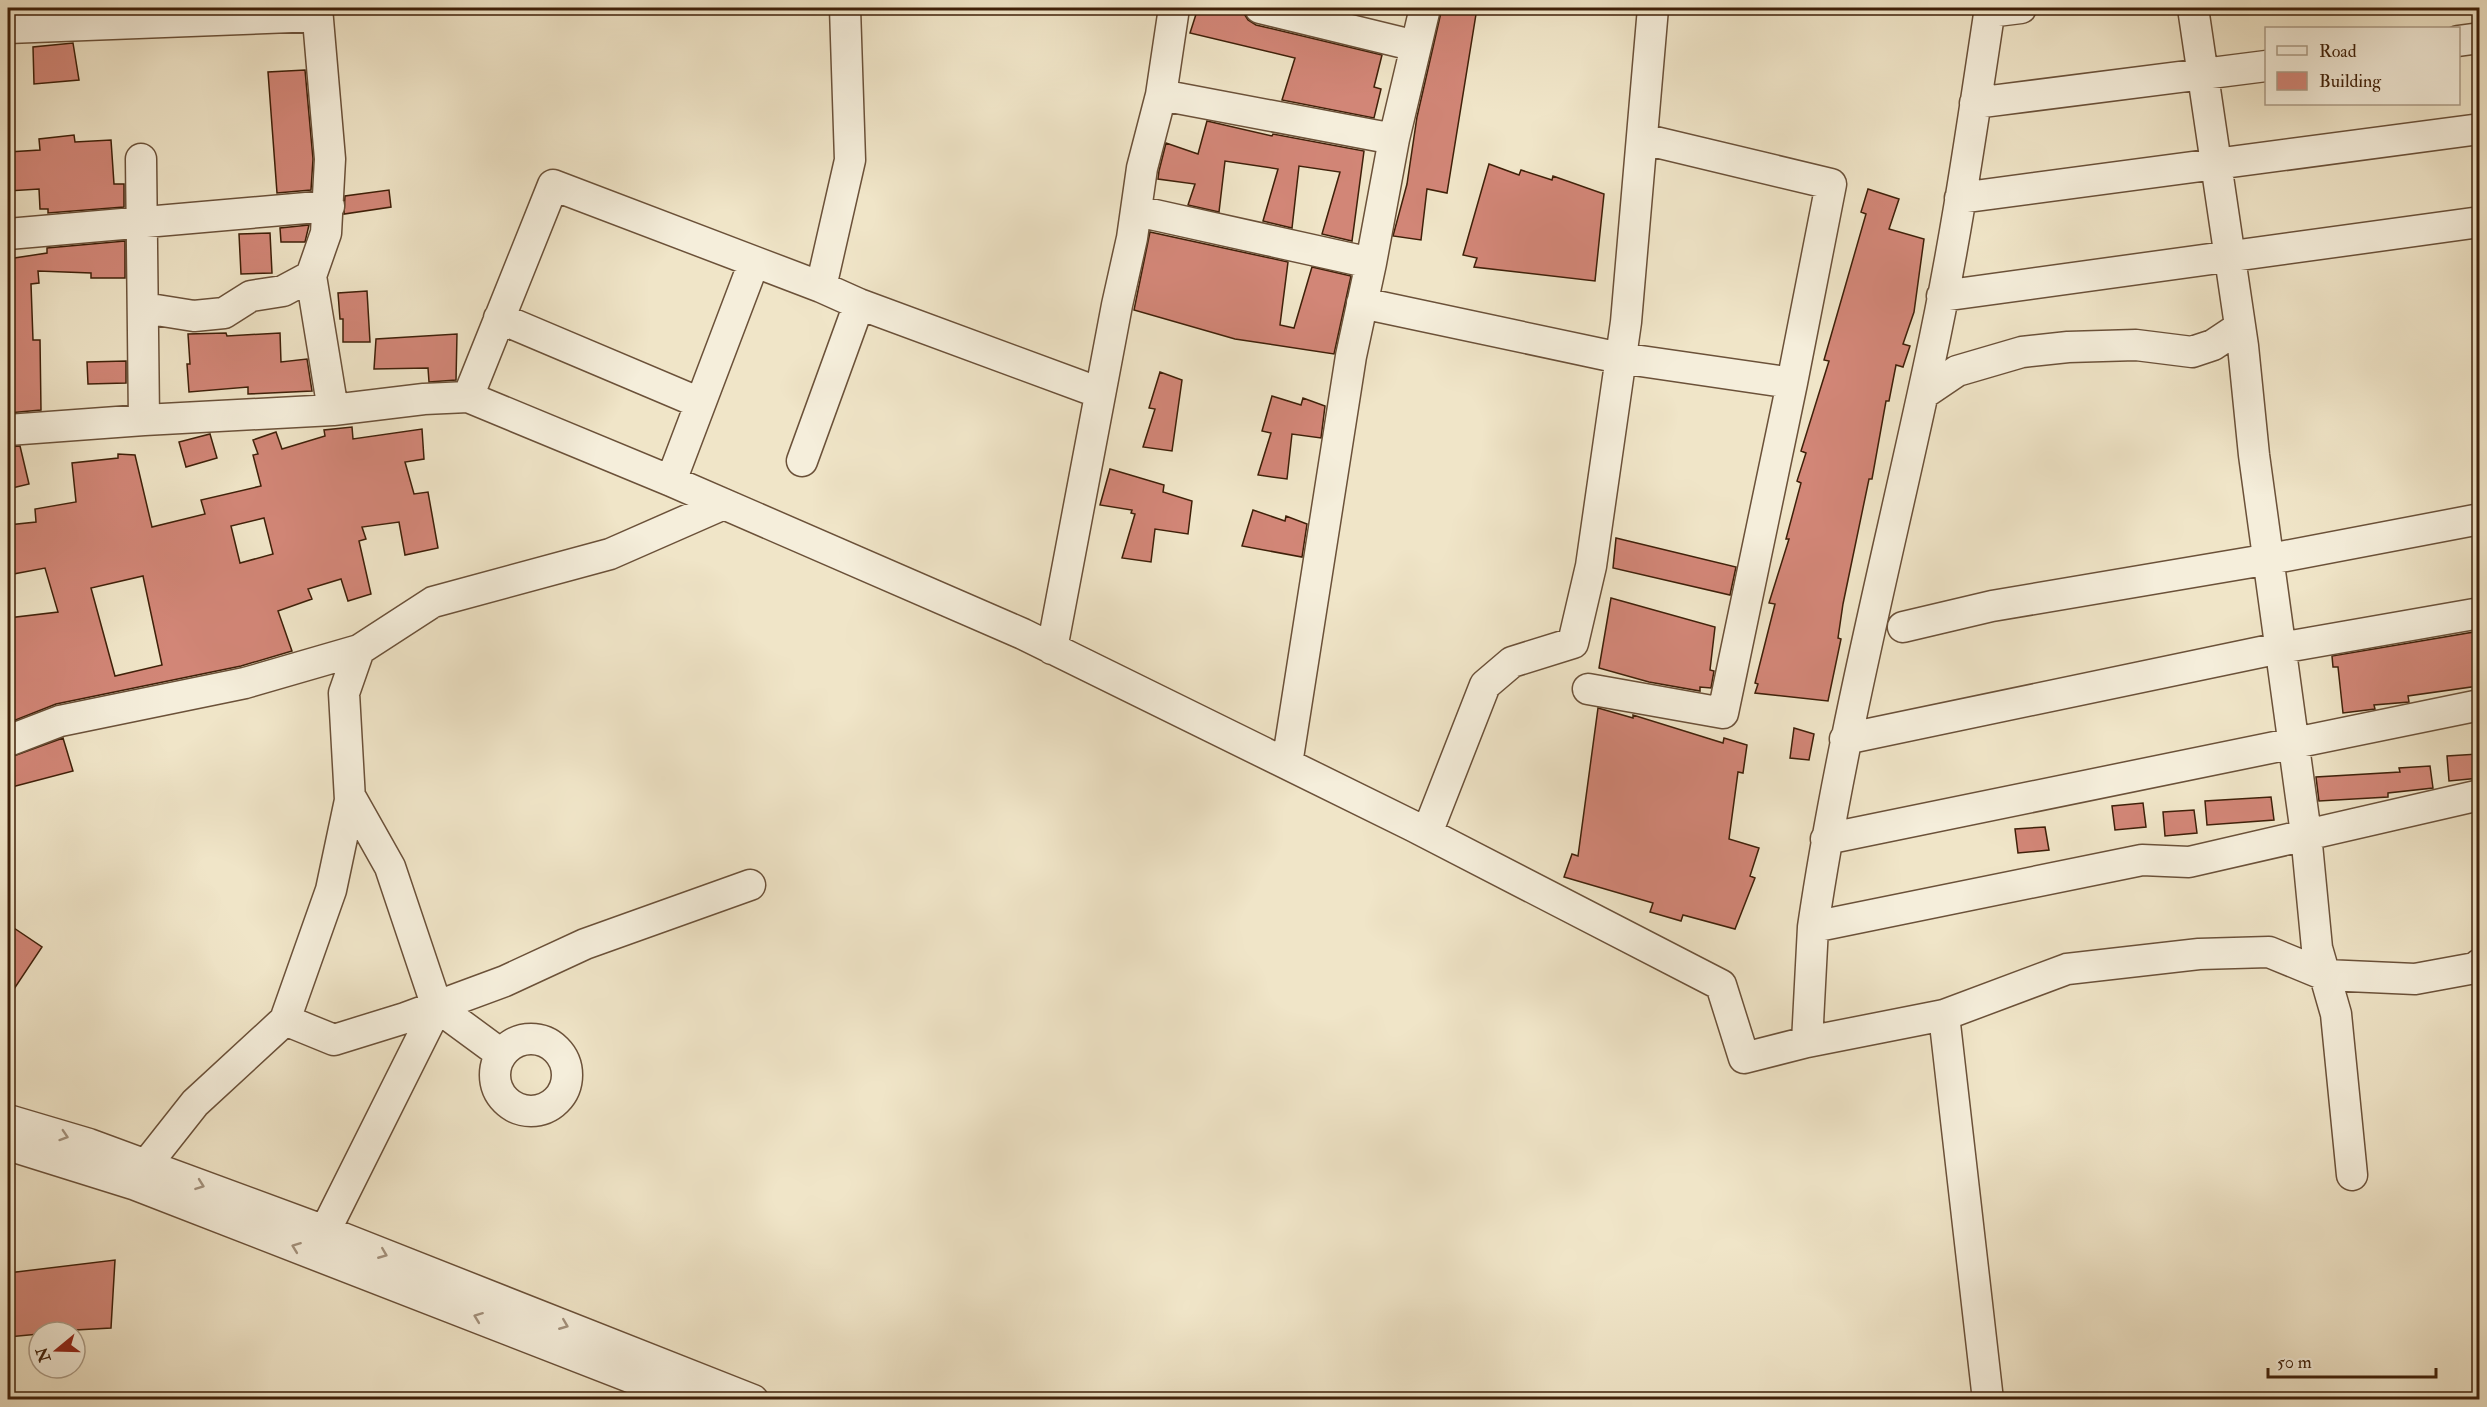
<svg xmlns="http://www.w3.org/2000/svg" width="2487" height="1407" viewBox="0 0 2487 1407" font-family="'IM FELL Double Pica',serif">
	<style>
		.building { fill: #d28677; stroke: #3f2009; stroke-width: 1.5; fill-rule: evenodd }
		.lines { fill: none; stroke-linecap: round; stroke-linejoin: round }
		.minor-casing { stroke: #6b5139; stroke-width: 33 }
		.minor { stroke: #f5eedb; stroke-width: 30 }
		.oneway { stroke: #a3917c }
	</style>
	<rect width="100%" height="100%" fill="#f0e5c8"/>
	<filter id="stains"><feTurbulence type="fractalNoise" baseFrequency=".00333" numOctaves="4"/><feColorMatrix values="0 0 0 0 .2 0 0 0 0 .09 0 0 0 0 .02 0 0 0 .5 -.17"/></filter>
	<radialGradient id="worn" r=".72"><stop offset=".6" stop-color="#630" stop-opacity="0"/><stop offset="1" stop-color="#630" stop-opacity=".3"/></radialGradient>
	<path class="building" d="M1198,8H1227L1243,12L1248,20L1256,25L1382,55L1374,87L1381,89L1374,118L1282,100L1295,58L1190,33Z
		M1442,8H1477L1447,193L1427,189L1421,240L1393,236L1407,184L1417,117Z
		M73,43L79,80L34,84L33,47Z
		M305,70L313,159L311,190L277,193L268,72Z
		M1207,121L1272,136L1273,134L1364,151L1352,241L1322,234L1340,172L1299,166L1292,228L1263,221L1278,169L1225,161L1219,212L1188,205L1195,184L1158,179L1159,171L1166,143L1198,154Z
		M74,135L75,142L111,140L114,184H124V207L48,213V209H40L39,189L8,191V152L40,150L39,139Z
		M1489,164L1519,175L1521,170L1552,180L1553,176L1604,194L1595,281L1474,267L1477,258L1463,255Z
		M1868,189L1899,199L1889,229L1924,239L1914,312L1903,344L1910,346L1903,367L1896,365L1889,401H1886L1872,479H1869L1843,604L1838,638L1841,639L1828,701L1755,693L1758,684L1755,683L1775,604L1769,603L1789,539H1786L1801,483L1797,481L1806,453L1801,451L1829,361L1824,360L1866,214L1861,212Z
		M389,190L391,207L344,214L345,196Z
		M309,225L305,242H281L280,228Z
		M1150,232L1288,262L1280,325L1294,328L1312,267L1351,276L1334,354L1235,339L1134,310Z
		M270,233L272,273L241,274L239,234Z
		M125,241V278H91V273L38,271L39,283L31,284L33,340H40L41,410L8,413V259L47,253V248Z
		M367,291L370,342H343V319H340L338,293Z
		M226,333L227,336L280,333L281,362L307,359L312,391L248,394V387L189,392L187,364H190L188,334Z
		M457,334L456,380L429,382L428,368L374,369L376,339Z
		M126,361V383L88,384L87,362Z
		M1160,372L1182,380L1172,451L1143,447L1155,409L1149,408Z
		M1272,396L1301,405L1303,398L1325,406L1321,438L1292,434L1287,479L1258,475L1271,433L1262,431Z
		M352,427L353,439L422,429L424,459L405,462L414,494L428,492L438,548L405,555L399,522L362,527L366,539L359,541L371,594L348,601L341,579L308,589L312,599L278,611L292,651L241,666L56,704L8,723V618L58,612L45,568L8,575V525L36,522L35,509L76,502L72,463L118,458V454L135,455L152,527L205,514L201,500L261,486L253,455L258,454L253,440L276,432L282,449L325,436L324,430ZM264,518L273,554L240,563L231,526ZM143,576L162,665L115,676L91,588Z
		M210,434L217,458L186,467L179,442Z
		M20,446L29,484L8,489V447Z
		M1110,469L1164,485L1163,492L1192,501L1188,534L1155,529L1151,562L1122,558L1135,514L1131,513L1132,510L1100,505Z
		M1253,510L1285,521L1286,516L1307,524L1302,557L1242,546Z
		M1616,538L1736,567L1730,595L1613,568Z
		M1611,598L1715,627L1710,670L1714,671L1711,688L1700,687V691L1649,682L1599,668Z
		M2480,631V650H2473L2478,686L2408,696L2409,702L2374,705L2375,709L2343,713L2338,667H2333L2332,656Z
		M1598,708L1633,718V715L1723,743L1724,738L1747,745L1743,773L1738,772L1729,839L1759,848L1750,876L1755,878L1735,929L1683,915L1681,921L1650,912L1653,903L1564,877L1572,854L1578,856Z
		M1794,728L1814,734L1809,760L1790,758Z
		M63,738L73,771L8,788V758Z
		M2478,754L2480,778L2449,781L2447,756Z
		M2430,766L2433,788L2388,793V797L2319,801L2316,777L2400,772L2399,768Z
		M2271,797L2274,820L2207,825L2205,801Z
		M2143,803L2146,827L2115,830L2112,806Z
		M2194,810L2197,833L2165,836L2163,812Z
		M2045,827L2049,850L2018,853L2015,829Z
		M8,924L42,947L8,998Z
		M115,1260L111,1328L39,1332V1334L8,1337V1273Z"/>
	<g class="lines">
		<g class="minor-casing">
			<path id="minor" d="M1260,8L1416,46
				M2193,8L2243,346L2254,455L2306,834L2317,948L2336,1014L2352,1175
				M1989,12L2021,8
				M8,28L317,16
				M2458,41L2480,38
				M1161,95L1394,139
				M1975,103L2266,66
				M141,159L144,420
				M1960,198L2480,129
				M1137,211L1371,263L1394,139L1425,8
				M8,234L329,206
				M311,276L333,410
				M821,287L859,304L1100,393
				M1942,296L2480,222
				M1362,303L1620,358L1792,383
				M144,308L194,316L224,313L251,296L283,291L311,276L326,233L330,159L317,8
				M499,318L700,403
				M1923,394L1957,371L2022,352L2068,347L2136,345L2192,352L2213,345L2240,327
				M468,397L553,185L821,287L850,160L845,8
				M8,430L144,420L333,410L424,399L468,397L671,481L1023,634L1413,826L1721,985L1744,1058L1807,1042L1813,927L2142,860L2189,862L2480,795
				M802,461L859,304
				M671,481L754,262
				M1903,627L1992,606L2270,559L2480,519
				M1052,649L1117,305L1132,238L1142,168L1161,95L1174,8
				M1588,689L1723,713L1792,383L1831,184L1643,139
				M1845,739L2280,648L2480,613
				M8,741L60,721L245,683L359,650
				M1287,764L1351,356L1371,263
				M350,796L390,867L437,1007L501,1054
				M1427,833L1485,685L1512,662L1573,643L1591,566L1626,322L1653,8
				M1826,839L2480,705
				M1813,927C1841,737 1889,552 1929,365C1955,247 1972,127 1990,8
				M1944,1015L1988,1400
				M285,1020L334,1040L405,1018L505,981L585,944L750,885
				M495 1075a36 36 0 1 1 72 0a36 36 0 1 1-72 0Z
				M1807,1042L1944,1015L2067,969L2199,954L2269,952L2325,975L2415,979L2475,968L2480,964
				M8,1120L89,1144L325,1231L753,1400
				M8,1145L136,1185L689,1400
				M146,1165L195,1103L285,1020L331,890L350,800L344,693L359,650L433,602L610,554L724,504
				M325,1231L437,1007"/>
		</g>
		<use href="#minor" class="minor"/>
	</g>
	<defs><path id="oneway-chevron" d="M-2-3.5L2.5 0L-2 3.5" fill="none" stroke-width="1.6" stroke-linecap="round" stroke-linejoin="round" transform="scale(1.5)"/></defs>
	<g class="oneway">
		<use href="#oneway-chevron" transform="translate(64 1136) rotate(18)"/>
		<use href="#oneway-chevron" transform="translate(200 1185) rotate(20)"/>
		<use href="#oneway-chevron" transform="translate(296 1247) rotate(-159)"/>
		<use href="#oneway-chevron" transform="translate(383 1254) rotate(22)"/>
		<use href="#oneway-chevron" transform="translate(478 1317) rotate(-159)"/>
		<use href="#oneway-chevron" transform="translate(564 1325) rotate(22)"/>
	</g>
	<rect width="2487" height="1407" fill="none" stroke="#f0e5c8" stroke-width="30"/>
	<rect x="9" y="9" width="2469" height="1389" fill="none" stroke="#3f2009" stroke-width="3"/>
	<rect x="15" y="15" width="2457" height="1377" fill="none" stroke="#3f2009" stroke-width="1.5"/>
	<rect x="2265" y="27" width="195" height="78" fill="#f5eedb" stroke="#ac9c87" stroke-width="1.5"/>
	<rect x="2277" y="46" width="30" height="9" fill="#f5eedb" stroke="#ac9c87" stroke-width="1.5"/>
	<text x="2319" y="57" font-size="18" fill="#3f2009">Road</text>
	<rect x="2277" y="72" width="30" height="18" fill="#d28677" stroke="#ac9c87" stroke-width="1.5"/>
	<text x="2319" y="87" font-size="18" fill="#3f2009">Building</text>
	<g transform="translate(57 1350) rotate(251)"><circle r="28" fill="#f5eedb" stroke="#ac9c87" stroke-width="1.5"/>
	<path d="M0-4.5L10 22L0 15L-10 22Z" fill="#8f2418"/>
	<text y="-9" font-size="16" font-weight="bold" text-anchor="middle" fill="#3f2009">N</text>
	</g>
	<path d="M2268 1368v9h168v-9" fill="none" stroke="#3f2009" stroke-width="3"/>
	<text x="2277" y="1368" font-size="18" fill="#3f2009" stroke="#f5eedb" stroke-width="4.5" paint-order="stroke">50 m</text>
	<rect width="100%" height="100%" filter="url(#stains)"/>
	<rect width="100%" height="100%" fill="url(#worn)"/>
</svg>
